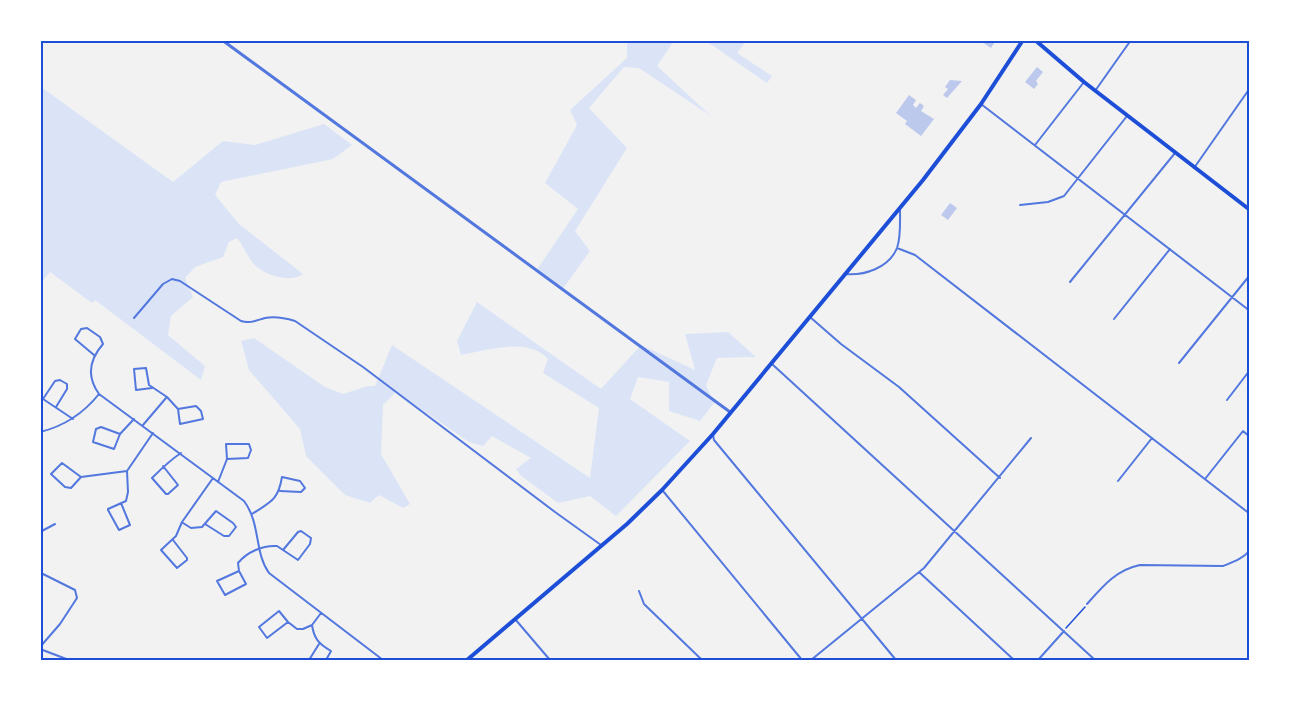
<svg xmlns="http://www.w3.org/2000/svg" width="1290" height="701" viewBox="0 0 1290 701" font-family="Jost,sans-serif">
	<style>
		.green { fill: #dbe4f7 }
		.building { fill: #bdc9ec }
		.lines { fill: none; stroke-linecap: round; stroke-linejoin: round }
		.path { stroke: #1d4ed8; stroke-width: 1.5 }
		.minor { stroke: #5277de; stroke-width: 2 }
		.tertiary { stroke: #5277de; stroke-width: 3 }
		.secondary { stroke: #1d4ed8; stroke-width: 4 }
		.neatline { fill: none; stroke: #1d4ed8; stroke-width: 2 }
	</style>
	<rect width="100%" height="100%" fill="#f2f2f2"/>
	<path class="green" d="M627,41H674L657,66L711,116L639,68L624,67L589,108L627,148L575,231L590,251L562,290L536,271L578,209L545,183L577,125L570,110L627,58Z
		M706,41H746L737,53L772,76L767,83Z
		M41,87L173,182L223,141L255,145L324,124L352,145L333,159L221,182L215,195L239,224L303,274C291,283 268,276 257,267C248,260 244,246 237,238L229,242L223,257L195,267L185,278L193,297L171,316L168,335L205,366L201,380L95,300L92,303L50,272L41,283Z
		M477,302L601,389L641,345L695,370L685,334L728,332L756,357L717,358L706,385L714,403L700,421L669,411V382L638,377L630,399L690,441L616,516L590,496L558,503L520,475L516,469L531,458L492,436L483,446L469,442L396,392L383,405L381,454L410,504L403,508L379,495L370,503L345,495L306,456L300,429L249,370L241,341L254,338L325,387L343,394L368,386H375L392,345L590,478L599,408L543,373L548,359C528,337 486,350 461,355L457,341Z"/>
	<path class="building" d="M979,40H996L991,48Z
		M1037,67L1043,72L1036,81L1038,84L1034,89L1025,82Z
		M950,80L962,81L947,98L943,95L948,89L945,87Z
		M909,95L916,100L913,105L916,108L920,103L924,106L921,111L934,119L921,136L905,124L907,121L896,113Z
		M950,203L957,208L948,220L941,215Z"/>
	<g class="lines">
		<path class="path" d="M1066,628L1085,607"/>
		<path class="minor" d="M1095,91L1131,40
			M981,104L1250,311
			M1035,145L1084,82
			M1194,168L1250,88
			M1020,205L1048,202L1064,196L1127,116
			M897,248L915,255L1250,514
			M844,274C864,276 889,268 897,248C901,237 900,221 900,209
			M1070,282L1175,153
			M810,317L841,344L899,387L1000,478
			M134,318L163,284L172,279L180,281L241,321C250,324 257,320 265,318C276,316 285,318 295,321L363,367L555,512L601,545
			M1114,319L1170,249
			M94,355L75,339L81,329L87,328L100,337L103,344C89,360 86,376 99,394L244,501C261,524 254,552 269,573L383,660
			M1179,363L1250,275
			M772,364L1095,660
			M152,388L136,390L134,369L146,368L149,385L167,397L178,409L196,406L201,411L203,419L180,424L178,409
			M1227,400L1250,370
			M56,407L67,389V384L60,380L55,381L43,399L73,419
			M143,425L166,398
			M40,432C65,426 83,414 99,394
			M120,434L101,427L96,429L93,442L114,449L120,434L134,419
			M713,435L714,440L896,660
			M163,466L178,485L168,494H166L152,478C161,469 170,460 181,453
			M81,477L71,488L65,487L51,474L62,463L81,477L127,471L153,433
			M1205,479L1243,431L1250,437
			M1118,481L1152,438
			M218,482L227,459L248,458L251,450L249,444H226L227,459
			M663,491L802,660
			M121,503L130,525L119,530L108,510V509L126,501L128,492L127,471
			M252,514C270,502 278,501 282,477L300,481L305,488L301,492L280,491
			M183,523L191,528L202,527L216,511L233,523L236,527L229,536H224L205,524
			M40,532L55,524
			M173,540L187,558V560L177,568L161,550L176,536L182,522L213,478
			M239,571L217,581L225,595L246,584L239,571L238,563C247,552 263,545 277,546L298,560L310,544L311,538L301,531L298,532L283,550
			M919,572L1014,660
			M639,591L644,604L702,660
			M1087,604C1103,586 1116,570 1140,565L1223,566C1233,562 1243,559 1250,550
			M321,613L312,625C314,639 319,644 331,651L326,660
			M515,619L550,660
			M288,622L279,611L259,627L267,638L288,622L297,629H303L312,625
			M40,647L60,624L77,598L75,590L43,574
			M40,649L69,660
			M309,660L319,644
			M811,660L924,568L1031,438
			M1038,660L1064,631"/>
		<path class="tertiary" d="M222,40L730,412"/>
		<path class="secondary" d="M1035,40L1084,82L1250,210
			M467,660L627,524L662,490L713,434L923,180L981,104L1023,40"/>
	</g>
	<rect width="1290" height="701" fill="none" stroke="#ffffff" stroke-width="84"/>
	<rect x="42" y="42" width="1206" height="617" class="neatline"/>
</svg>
